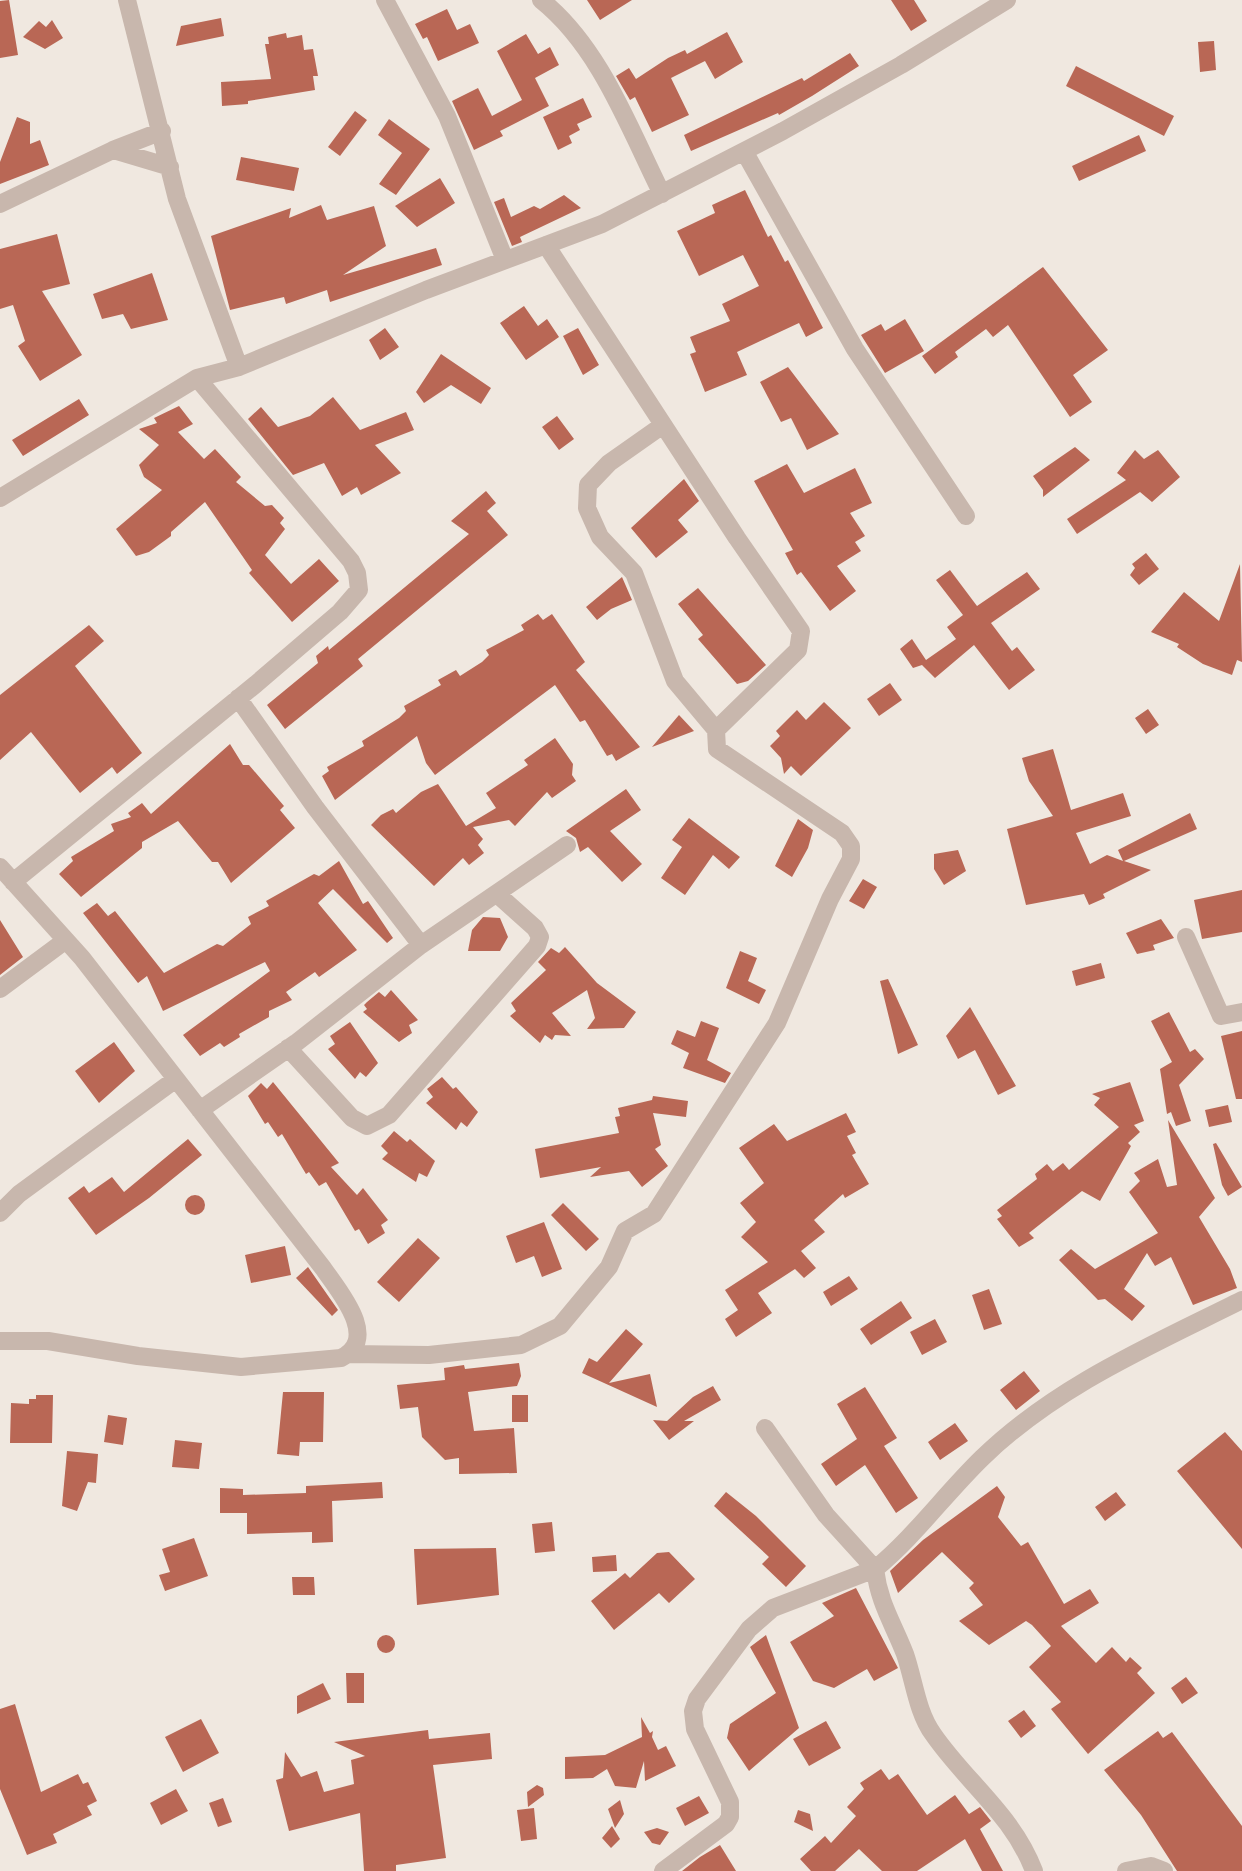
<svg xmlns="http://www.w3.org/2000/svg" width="1242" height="1871" viewBox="0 0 1242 1871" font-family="'Fira Sans',sans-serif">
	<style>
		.building { fill: #b96755 }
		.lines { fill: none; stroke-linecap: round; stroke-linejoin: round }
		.minor { stroke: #c8b7ad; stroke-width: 18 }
	</style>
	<rect width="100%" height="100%" fill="#f0e8e0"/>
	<path class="building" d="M9,0L18,55L0,58V1Z
		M587,0H632L600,20Z
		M891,0H914L927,21L911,31Z
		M447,9L457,30L470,24L479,43L438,61L427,37L423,39L415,24Z
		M221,18L224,36L176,46L181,26Z
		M52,20L63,38L45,49L23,37L39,21L46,27Z
		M727,32L743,62L715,79L705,61L671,78L689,115L652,132L635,97L630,100L616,76L629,68L636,79L668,58L685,50L687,54Z
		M286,33L287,38L302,35L304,50L313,49L318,76H313L315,90L248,101V104L222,106L221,82L271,79L265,44H269L268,37Z
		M526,34L538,54L550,47L559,65L535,78L549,106L500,131L503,136L474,150L452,101L478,88L492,116L522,100L497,51Z
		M1214,41L1216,70L1200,72L1198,42Z
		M850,53L859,66L812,96L779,115L778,113L691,151L684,135L802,78L804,81Z
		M1076,66L1174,116L1164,136L1066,86Z
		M583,98L592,117L577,124L580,130L569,136L572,143L558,150L543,117Z
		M355,111L367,120L340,156L328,147Z
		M17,117L30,122V144L40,140L49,165L0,184V162Z
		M389,119L430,149L396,195L379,184L402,153L378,135Z
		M1139,135L1146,151L1079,181L1072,166Z
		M241,157L299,168L294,191L236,180Z
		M440,178L455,203L417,227L395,206Z
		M745,190L768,237L771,235L785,262L788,260L823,328L806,337L799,323L737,352L747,375L705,392L690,354L696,352L690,337L730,321L722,304L759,286L743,255L699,276L677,231L715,213L712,205Z
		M564,195L581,208L520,237L522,242L512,246L494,202L504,198L511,217L534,206L540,209Z
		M321,205L327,220L374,206L386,246L343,275L436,248L442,265L330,302L327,290L286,304L284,297L230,310L211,236L291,208L289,218Z
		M57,234L70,284L42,291L82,355L40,381L18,346L25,341L13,305L0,309V249Z
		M1043,267L1108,350L1073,375L1092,402L1070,417L1008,325L993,337L986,329L955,352L958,357L935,374L922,356Z
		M152,273L168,320L131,329L123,314L102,319L93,294Z
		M524,306L538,326L547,319L559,337L526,360L500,323Z
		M905,319L924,351L885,373L861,335L881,324L885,331Z
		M385,328L399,347L380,360L369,340Z
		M578,328L599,365L583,375L563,336Z
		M441,354L491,388L481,404L451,385L424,403L416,392Z
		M788,367L839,434L807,450L791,418L781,422L760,382Z
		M333,397L360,430L406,412L414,430L375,445L401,473L361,495L357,487L342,496L324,463L293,475L248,419L261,407L278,427L310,416Z
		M79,399L89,415L23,456L12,440Z
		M179,406L193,424L178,432L204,459L215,449L241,477L236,482L265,506L272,505L284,518L280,523L285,529L265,555L291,584L319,559L339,581L292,622L249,573L252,570L205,502L171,532V536L149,552L136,556L116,529L162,490L144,477L139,465L159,445L139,429L157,423L154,418Z
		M557,416L574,439L559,450L542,427Z
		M1075,447L1090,460L1043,497V490L1033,476Z
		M1135,450L1144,459L1158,450L1180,477L1152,502L1140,492L1077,534L1067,519L1126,480L1117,473Z
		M787,464L804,493L855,468L872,503L850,513L865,536L855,542L861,551L837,566L856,591L830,611L801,572L797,575L785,553L793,550L754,481Z
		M684,479L699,501L678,520L688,532L656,558L631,528Z
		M486,491L496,503L487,511L508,535L358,659L363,666L285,729L267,705L318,663L316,656L328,646L329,650L469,534L451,521Z
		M1146,553L1159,569L1139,585L1130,575L1135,568L1132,564Z
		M1240,564L1242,662L1237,660L1232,675L1203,664L1177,647L1179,644L1151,632L1184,592L1219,621Z
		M950,570L977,606L1027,572L1040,589L991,623L1012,651L1017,647L1035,670L1009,690L974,645L935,678L922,665L913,668L900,649L912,639L926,660L956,639L947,627L963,615L936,580Z
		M622,577L632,600L611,609L597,620L586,607Z
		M698,588L766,665L748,681L737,684L698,639L703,635L678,604Z
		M538,614L543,620L552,614L585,662L576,670L640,747L616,761L612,754L607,756L585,720L580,722L555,685L435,775L426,763L417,736L335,800L322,776L329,771L327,767L364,746L362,741L399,718L406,711L404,706L441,685L438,680L456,670L460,676L482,662L489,655L486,650L524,630L521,625Z
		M89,625L104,641L75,666L142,753L117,774L112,767L80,793L31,732L0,760V695Z
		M890,683L902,700L879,716L867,699Z
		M824,702L851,728L801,776L791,766L784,774L781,758L770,746L780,736L776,731L797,710L806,720Z
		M1148,709L1159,725L1146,734L1135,718Z
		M679,715L694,731L652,747Z
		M555,738L573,764L572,775L576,781L552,798L547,792L515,826L509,820L473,827L483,839L478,845L484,853L469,865L463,858L434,886L371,825L381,815L393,809L396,813L421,792L438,784L466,826L496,808L486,793L528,765L524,760Z
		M230,744L243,765H249L284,806L280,810L295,828L231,883L218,862H212L178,821L142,842V848L81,897L59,874L73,861L71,857L114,831L111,824L131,817L128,813L142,803L151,814Z
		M1053,749L1071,810L1123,793L1131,816L1076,833L1090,864L1107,855L1123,861L1118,850L1190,813L1197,829L1124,861L1151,870L1103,894L1105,898L1089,905L1084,894L1026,905L1007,829L1053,816L1029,781L1022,758Z
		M626,789L641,810L610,831L642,864L622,882L588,847L580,852L576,838L566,831Z
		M689,818L740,857L729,869L713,855L685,895L661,878L682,847L672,840Z
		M798,819L813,830L808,848L792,877L775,866Z
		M958,850L966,871L944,885L934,869V854Z
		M339,861L363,904L368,901L393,938L387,943L333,889L318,903L357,950L319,977L315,972L286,992L292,1000L269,1011V1017L239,1034L240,1037L224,1047L220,1043L200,1056L183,1035L270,971L265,962L163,1011L147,976L138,983L83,913L97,903L108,916L115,911L164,973L217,944L223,946L251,924L248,917L269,906L266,901L314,874L319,876Z
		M863,879L877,887L864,909L849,901Z
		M1242,890V932L1202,939L1194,900Z
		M483,917L500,918L508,937L500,951H468L472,930Z
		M1161,919L1174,938L1153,945L1155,950L1137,954L1126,933Z
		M0,920L23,957L0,975Z
		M565,947L597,983L636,1012L624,1028L587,1029L595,1018L587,990L552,1013L571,1036L555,1035L552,1040L545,1035L540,1043L510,1016L516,1011L511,1003L546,970L538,962L551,948L559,953Z
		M740,951L757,958L748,981L766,990L759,1004L726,988Z
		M1101,963L1105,978L1076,986L1072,971Z
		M888,979L918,1045L898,1054L880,981Z
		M391,990L418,1020L409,1025L412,1033L399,1042L363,1012L367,1009L364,1005L367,1002L379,992L385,997Z
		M970,1007L1016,1086L998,1095L975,1050L958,1059L946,1036Z
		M1169,1012L1190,1052L1195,1049L1204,1059L1179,1085L1191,1121L1176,1126L1171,1112L1167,1114L1160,1069L1172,1062L1151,1021Z
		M701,1021L719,1028L707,1060L731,1073L725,1083L683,1068L689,1053L671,1044L677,1030L695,1037Z
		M350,1022L378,1063L366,1077L360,1072L355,1079L328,1049L335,1044L330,1036Z
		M1242,1031V1099H1236L1221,1036Z
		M114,1042L135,1071L99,1103L75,1071Z
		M442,1077L453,1089L456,1087L478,1112L467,1127L461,1122L456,1130L426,1103L433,1097L427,1089Z
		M273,1082L339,1163L331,1167L357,1195L363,1188L388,1220L381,1225L385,1233L368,1244L359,1229L355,1231L326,1182L319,1186L309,1172L306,1174L282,1134L278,1137L268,1122L265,1124L248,1096L261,1083L267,1089Z
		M1130,1082L1144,1121L1134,1125L1140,1132L1128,1143L1131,1146L1100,1201L1082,1191L1029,1233L1034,1238L1019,1247L997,1219L1002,1216L997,1210L1037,1179L1035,1174L1047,1164L1053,1171L1063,1163L1069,1170L1119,1127L1094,1105L1100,1098L1092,1094Z
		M653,1096L688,1101L686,1117L653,1113L661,1145L655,1149L668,1166L642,1187L629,1171L590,1177L601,1167L540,1178L535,1149L619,1133L615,1117L620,1116L618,1108L652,1100Z
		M1228,1105L1232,1122L1209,1127L1205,1110Z
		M846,1113L856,1132L847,1136L856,1153L852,1155L869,1184L845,1198L843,1194L814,1220L825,1232L801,1251L816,1268L804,1278L795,1269L758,1293L772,1313L736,1337L725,1319L738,1310L725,1290L768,1262L741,1237L756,1222L740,1203L764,1183L739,1148L774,1124L787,1141Z
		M1168,1120L1215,1198L1199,1217L1230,1269L1237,1288L1193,1305L1171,1257L1155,1266L1147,1253L1124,1289L1145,1306L1132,1321L1105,1299L1098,1300L1059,1260L1071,1249L1095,1269L1158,1233L1129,1192L1140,1181L1134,1173L1158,1159L1167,1187L1177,1185Z
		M394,1131L407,1142L410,1139L435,1161L427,1177L419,1173L416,1182L382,1159L388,1153L381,1146Z
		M188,1139L202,1155L149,1198L96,1235L68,1198L84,1186L89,1193L112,1177L124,1192Z
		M1216,1143L1242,1187L1228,1196L1222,1185L1213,1144Z
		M185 1205a10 10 0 1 1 20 0a10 10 0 1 1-20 0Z
		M563,1203L599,1239L586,1251L551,1215Z
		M544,1222L562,1269L542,1277L534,1256L516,1263L506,1236Z
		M418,1238L440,1258L399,1302L377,1282Z
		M285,1246L291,1275L251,1283L245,1255Z
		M308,1267L338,1310L332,1316L296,1278Z
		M849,1276L858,1289L831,1306L823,1292Z
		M989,1289L1002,1324L984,1330L972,1295Z
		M901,1301L912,1318L871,1345L860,1329Z
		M935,1319L947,1342L922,1355L910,1332Z
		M626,1329L643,1344L609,1383L650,1374L657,1407L582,1373L589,1358L597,1362Z
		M519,1363L521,1376L517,1386L468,1392L474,1431L514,1428L517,1473L459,1474V1458L445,1460L422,1437L418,1407L400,1409L397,1385L445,1380L444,1368L464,1365L465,1369Z
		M1024,1371L1040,1391L1016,1410L1000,1390Z
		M713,1386L721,1400L684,1421H694L669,1440L653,1420L667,1421L693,1397Z
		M865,1387L897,1438L884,1446L918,1498L896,1513L865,1465L836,1486L821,1464L857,1439L837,1404Z
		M283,1392H324L323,1442H300L299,1456L277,1454Z
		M36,1395H53L52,1443H10L11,1403L29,1404V1399H36Z
		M512,1395H528V1422H512Z
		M108,1415L127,1418L123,1445L104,1442Z
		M955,1423L968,1441L940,1460L928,1442Z
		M1225,1432L1242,1451V1549L1177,1471Z
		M175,1440L202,1443L199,1469L172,1467Z
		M67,1451L98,1454L96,1483L88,1482L77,1511L62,1506Z
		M382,1482L383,1498L332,1501L333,1542L312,1543V1532L247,1534V1513H220V1488L243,1489V1495L306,1493V1486Z
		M997,1486L1005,1497L998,1517L1021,1546L1028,1542L1064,1604L1090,1589L1099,1603L1061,1626L1096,1663L1112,1647L1126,1662L1130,1657L1142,1668L1137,1673L1155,1693L1088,1754L1051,1709L1061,1702L1029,1667L1051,1646L1032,1625L1026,1621L989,1645L959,1621L983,1605L969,1588L974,1583L942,1552L898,1593L890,1571L923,1540Z
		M726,1492L756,1516L806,1566L786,1587L762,1564L769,1557L714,1506Z
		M1116,1492L1126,1505L1105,1521L1095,1507Z
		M552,1522L555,1551L535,1553L532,1524Z
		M194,1538L208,1576L165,1591L159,1575L170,1572L162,1549Z
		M496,1548L499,1595L417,1605L414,1549Z
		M669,1552L695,1579L669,1603L659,1593L614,1630L591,1601L625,1573L630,1578L657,1553Z
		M616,1555L617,1571L593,1572L592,1557Z
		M292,1577H314L315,1595H293Z
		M856,1588L898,1668L874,1681L867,1669L834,1688L813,1681L790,1642L834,1616L822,1603Z
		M377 1644a9 9 0 1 1 18 0a9 9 0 1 1-18 0Z
		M766,1635L799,1728L749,1771L727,1738L730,1724L776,1693L750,1647Z
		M346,1673H364V1703H347Z
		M1186,1677L1198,1693L1182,1704L1171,1688Z
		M323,1683L331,1699L297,1714V1696Z
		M15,1704L41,1792L78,1774L83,1784L88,1782L97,1801L87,1806L92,1815L53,1834L57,1843L27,1855L0,1789V1709Z
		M1024,1710L1036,1726L1021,1738L1008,1721Z
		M641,1717L650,1733L653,1731L652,1737L658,1750L666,1746L676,1766L645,1781L644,1761L636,1788L615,1786L607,1769L593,1778L565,1779V1757L605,1755L642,1737Z
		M201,1719L219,1753L183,1772L165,1737Z
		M826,1721L841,1748L809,1766L793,1739Z
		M428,1730L429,1739L490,1733L492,1759L433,1765L446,1858L396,1865V1871H364L360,1813L289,1831L276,1780L283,1778L285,1752L301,1777L317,1771L324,1792L354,1784L351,1760L365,1756L334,1742Z
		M1158,1731L1163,1738L1172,1732L1242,1826V1871H1177L1141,1815L1104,1770Z
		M881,1769L889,1780L898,1774L927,1815L955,1795L969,1814L980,1807L991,1821L980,1829L1003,1871H982L965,1839L917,1871H882L859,1849L835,1871H811L800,1859L825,1836L831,1843L856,1816L847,1807L864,1789L860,1783Z
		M537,1785L543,1788L544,1795L528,1807L527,1792Z
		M176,1789L188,1811L161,1825L150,1803Z
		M699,1796L709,1813L685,1826L676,1808Z
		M223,1798L232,1822L218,1827L209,1803Z
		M620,1800L624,1814L615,1828L608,1809Z
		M534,1808L537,1839L521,1841L517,1810Z
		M798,1810L810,1814L813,1831L794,1822Z
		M612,1826L620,1839L611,1848L602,1838Z
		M657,1828L669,1832L660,1845L652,1843L644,1832Z
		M720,1845L736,1871H682L700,1857Z"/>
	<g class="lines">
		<path class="minor" d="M127,0L177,199L239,367
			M385,0L447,116L505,260
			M541,0C600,47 629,128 662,194
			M113,150L170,167
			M744,151L855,349L966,516
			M0,204L113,150L162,131
			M663,425L609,463L588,485L587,508L600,537L634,573L675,681L716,730
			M0,498L197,378L239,367L426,290L602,224L783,131L901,65L1007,0
			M238,698L315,807L421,945
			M0,867L82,958L323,1268C338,1290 381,1339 341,1358L241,1367L138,1356L48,1341H0
			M13,882L256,684L340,612L359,590L357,573L351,561L197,378
			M1186,937L1221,1016L1242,1012
			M0,989L66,940
			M288,1048L352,1118L367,1126L389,1115L537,946L540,937L535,928L497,894
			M200,1110L296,1043L421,945L567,845
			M0,1213L19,1194L176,1079
			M349,1354L429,1355L521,1345L560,1326L609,1267L625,1231L654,1214L777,1023L830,899L851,859V846L842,833L717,749L716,730L798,650L801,631L737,538L546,245
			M663,1871L726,1824L730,1817V1802L695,1729L693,1711L697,1699L749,1629L773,1608L875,1569L826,1515L765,1428
			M1034,1871C1013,1815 966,1782 933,1734C917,1712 914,1680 905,1654C893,1623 879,1603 875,1569C915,1536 945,1494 982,1458C1056,1386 1152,1345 1242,1300
			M1126,1871L1151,1866L1164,1871"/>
	</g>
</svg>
